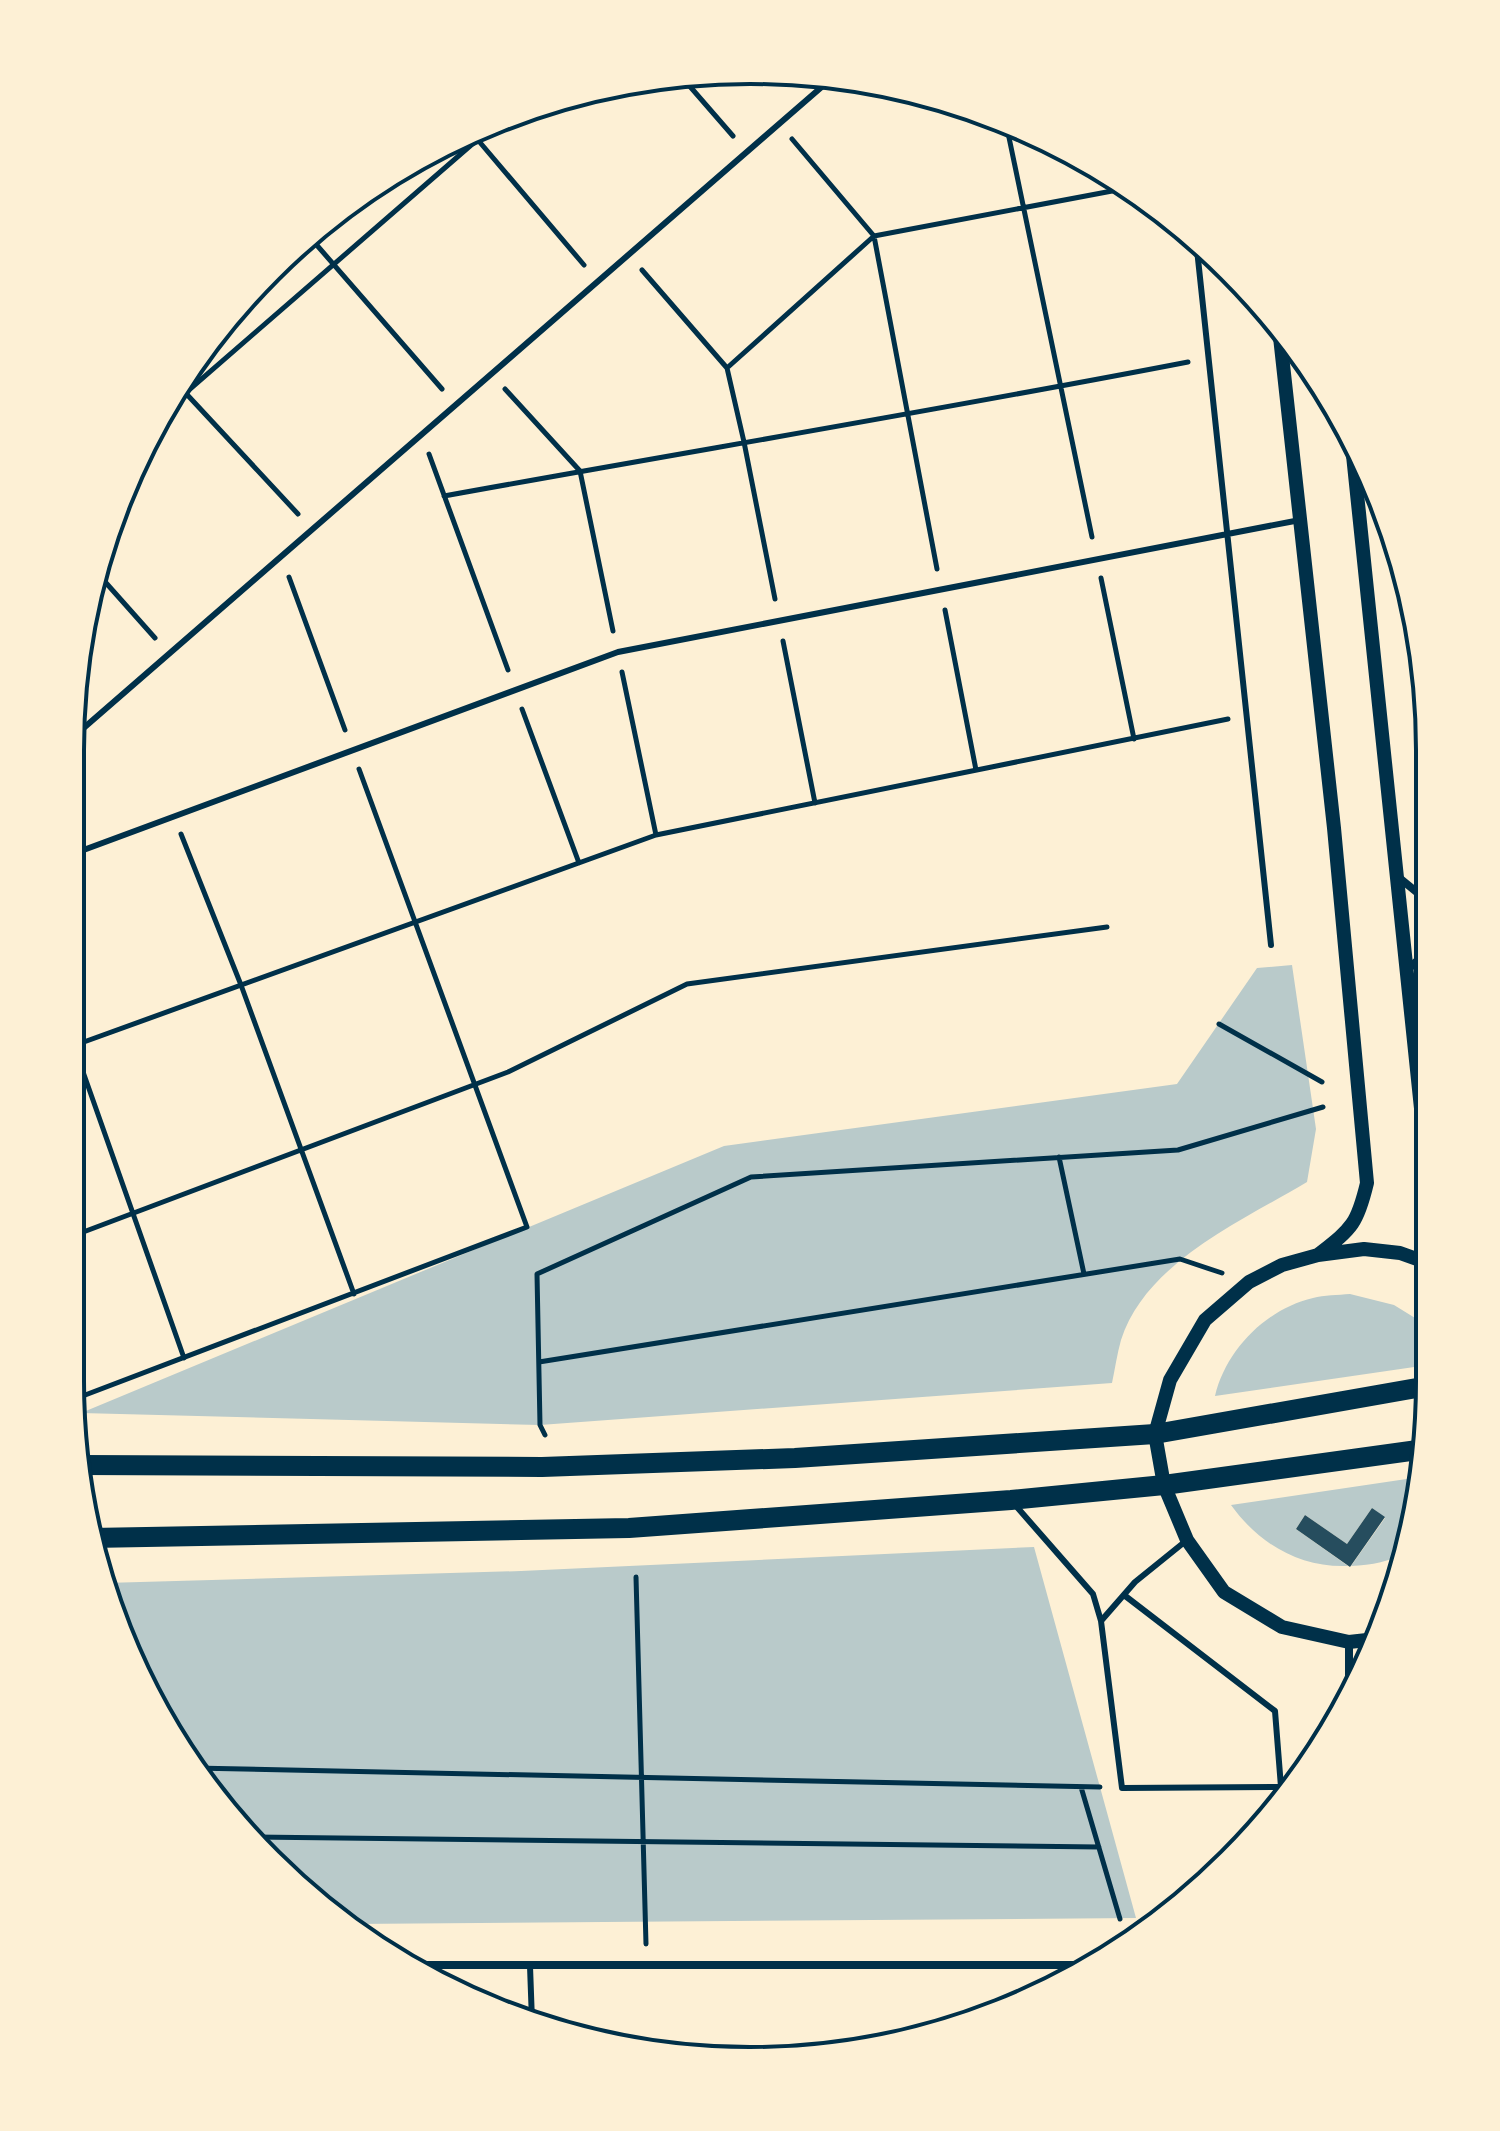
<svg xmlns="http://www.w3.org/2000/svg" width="1500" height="2131" viewBox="0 0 1500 2131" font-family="Mulish,sans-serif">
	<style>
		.green { fill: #b9caca }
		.building { fill: #264d5e }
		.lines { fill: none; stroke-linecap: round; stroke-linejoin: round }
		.path { stroke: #003049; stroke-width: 5 }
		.service { stroke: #003049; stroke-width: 6 }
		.minor { stroke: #003049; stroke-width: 8 }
		.tertiary { stroke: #003049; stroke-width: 14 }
		.primary { stroke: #003049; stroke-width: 20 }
		.rim { fill: none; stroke: #003049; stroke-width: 4 }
	</style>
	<rect width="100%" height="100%" fill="#fdf0d5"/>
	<path class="green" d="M1292,965L1316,1129L1307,1182C1242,1221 1146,1262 1121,1340C1117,1354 1115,1369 1112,1383L540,1425L81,1413L724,1146L1177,1084L1257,968Z
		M1350,1294L1394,1305L1428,1326V1365L1215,1396C1226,1350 1266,1309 1313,1298C1324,1295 1338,1295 1350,1294Z
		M1420,1477L1408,1551C1390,1562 1372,1565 1351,1566L1385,1518L1372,1508L1347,1544L1305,1515L1296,1529L1348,1566C1300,1568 1259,1544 1231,1505Z
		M1034,1547L1136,1918L352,1924L302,1893L184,1758L105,1583L521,1571Z"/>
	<path class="building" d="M1372,1508L1385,1517L1350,1567L1296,1529L1305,1515L1347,1544Z"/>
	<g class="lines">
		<path class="path" d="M680,75L733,136
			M1006,123L1092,537
			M472,133L584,265
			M792,139L874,236L937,569
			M308,235L442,389
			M642,270L727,368L744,442L775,599
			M727,368L874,236L1128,188
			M180,387L298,514
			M505,389L580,471L613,631
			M159,416L500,120
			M429,454L508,670
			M444,496C692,451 940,410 1188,362
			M99,575L155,638
			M289,577L345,730
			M1101,578L1134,739
			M945,610L976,770
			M783,641L815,803
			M622,672L656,835
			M522,709L579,863
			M181,834L241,985L354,1294
			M1219,1024L1322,1082
			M70,1035L184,1358
			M70,1047L656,835L1228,719
			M1059,1157L1084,1274
			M70,1237L508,1072L687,984L1107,927
			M539,1362L1180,1259L1222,1273
			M72,1400L527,1227L359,769
			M545,1435L540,1425L537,1274L751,1177L1178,1150L1323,1107
			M636,1577L646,1944
			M193,1768L1100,1787
			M1081,1787L1120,1919
			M254,1837L1099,1847"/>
		<path class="service" d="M1196,240L1271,945
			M71,739L832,78
			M70,855L618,652L1300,520
			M1016,1506L1093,1594L1101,1621
			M1124,1595L1275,1711L1281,1787L1122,1788L1101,1621L1135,1582L1187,1540
			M530,1966L532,2021"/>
		<path class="minor" d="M1397,876L1419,894L1425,896
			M1407,970L1426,953
			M1349,1699V1642
			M419,1965H1089"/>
		<path class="tertiary" d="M1279,328L1334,828L1367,1183C1357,1225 1352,1228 1318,1255
			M1351,436L1427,1166
			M1376,1639L1349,1642L1282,1627L1224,1592L1187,1540L1164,1485L1155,1434L1170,1380L1205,1320L1249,1282L1282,1265L1318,1255L1364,1249L1400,1253L1428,1263"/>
		<path class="primary" d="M81,1465L542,1467L795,1458L1155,1434L1428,1386
			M91,1538L629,1528L1011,1500L1164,1485L1425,1449"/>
	</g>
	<path d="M0 0H1500V2131H0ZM750 84H750A666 666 0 0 1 1416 750V1381A666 666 0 0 1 750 2047H750A666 666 0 0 1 84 1381V750A666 666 0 0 1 750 84Z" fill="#fdf0d5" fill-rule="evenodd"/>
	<path class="rim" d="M750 84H750A666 666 0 0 1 1416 750V1381A666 666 0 0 1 750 2047H750A666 666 0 0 1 84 1381V750A666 666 0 0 1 750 84Z"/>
</svg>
